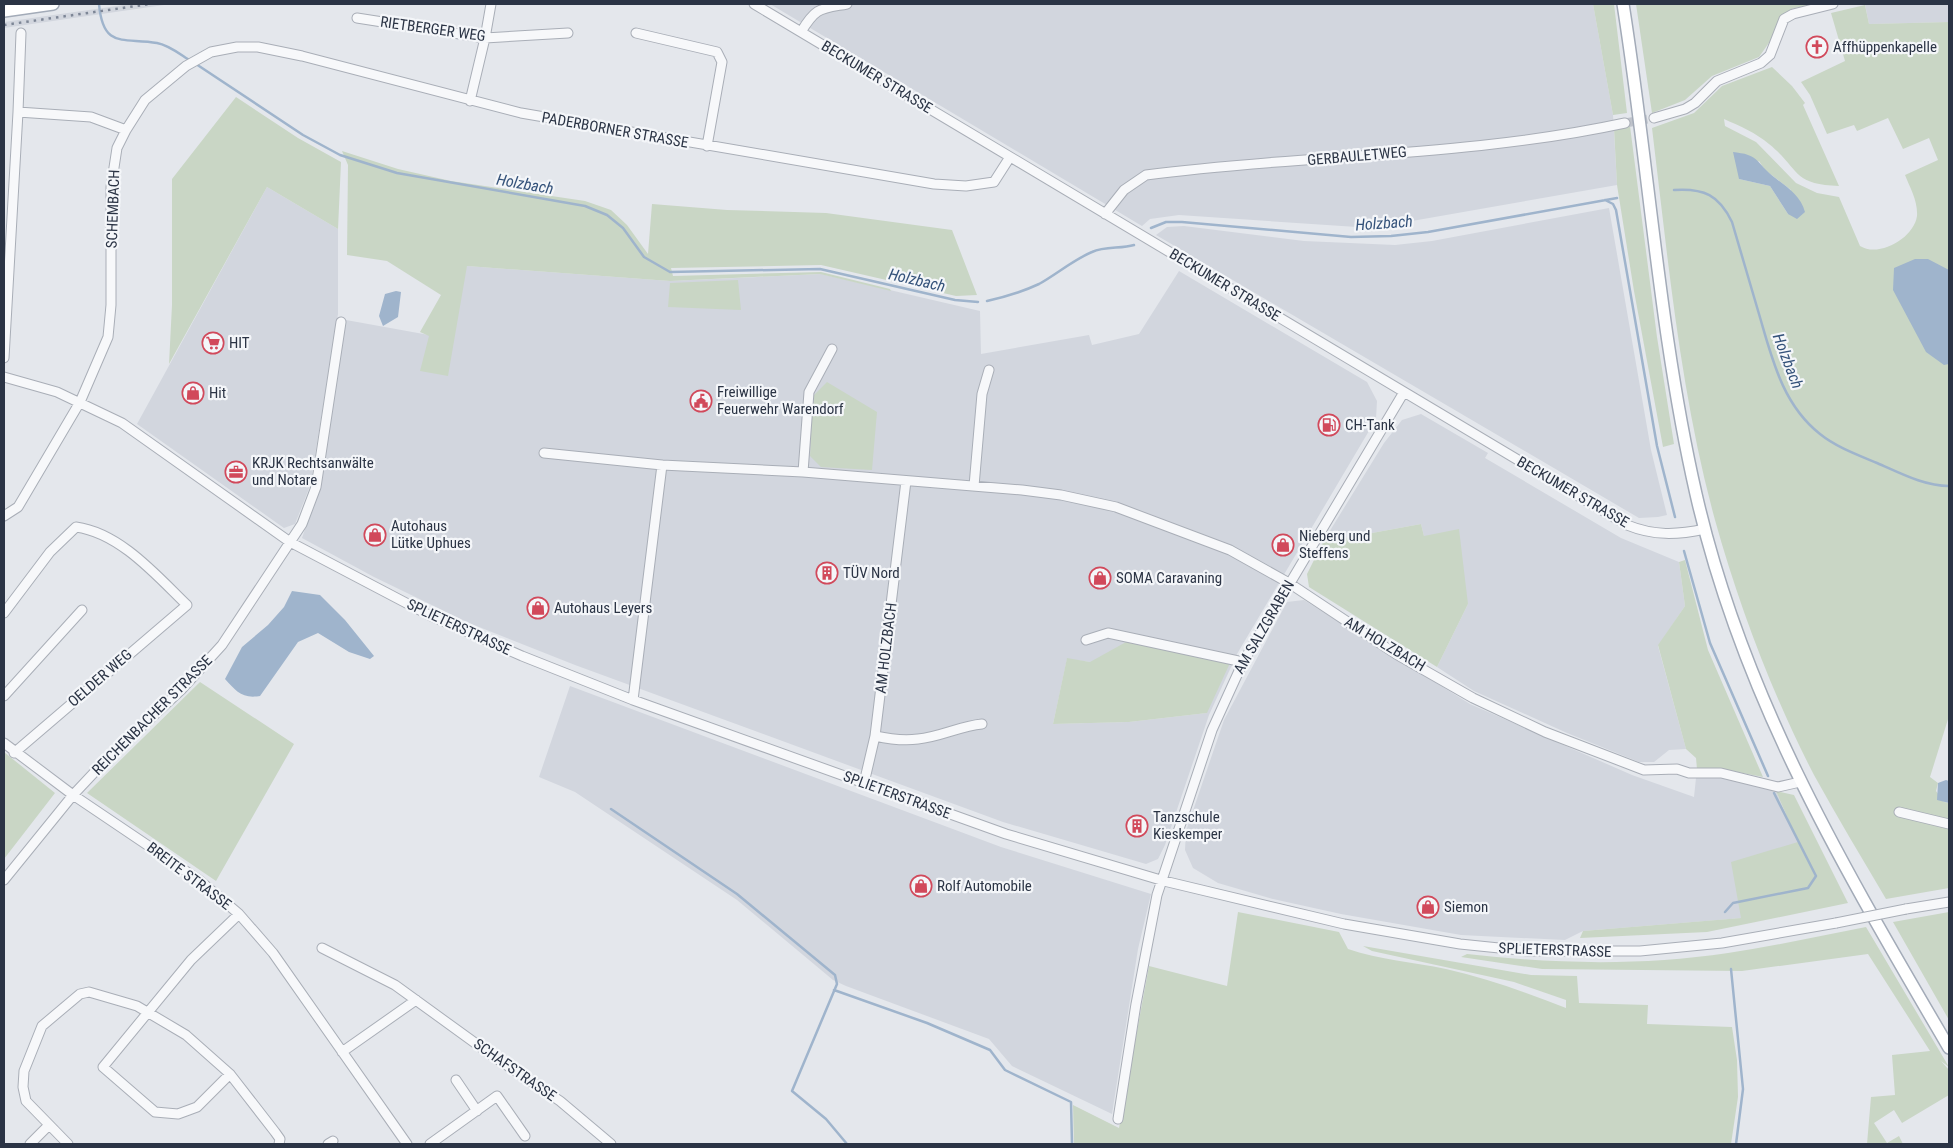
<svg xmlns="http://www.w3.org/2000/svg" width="1953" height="1148" viewBox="0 0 1953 1148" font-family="'Roboto Condensed',sans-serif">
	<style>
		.built { fill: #d2d6de; fill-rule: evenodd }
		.green { fill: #c9d6c5; fill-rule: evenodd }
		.water { fill: #9fb4cc }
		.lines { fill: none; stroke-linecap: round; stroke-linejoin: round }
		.stream { stroke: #9fb4cc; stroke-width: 2.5 }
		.minor-tunnel { stroke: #bfc3cb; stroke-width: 9; stroke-dasharray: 9 4.5; stroke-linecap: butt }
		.minor-casing { stroke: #a9aeb7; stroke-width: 11 }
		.major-casing { stroke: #a3abb8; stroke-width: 14 }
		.minor { stroke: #f7f8fa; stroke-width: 9 }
		.major { stroke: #fff; stroke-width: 11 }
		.rail { stroke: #7d8696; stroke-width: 2.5; stroke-dasharray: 2.5 5; stroke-linecap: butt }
		.minor-bridge-casing { stroke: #a9aeb7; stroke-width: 11; stroke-linecap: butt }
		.minor-bridge { stroke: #f7f8fa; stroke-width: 9 }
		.labels { text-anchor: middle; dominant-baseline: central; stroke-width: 4.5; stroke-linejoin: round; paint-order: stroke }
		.street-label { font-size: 15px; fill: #2b3445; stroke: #f4f6f9 }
		.poi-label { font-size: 15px; fill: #2b3445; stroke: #f4f6f9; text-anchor: start }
		.water-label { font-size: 16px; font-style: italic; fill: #34527a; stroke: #f4f6f9 }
	</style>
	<rect width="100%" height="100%" fill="#e4e7ec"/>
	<path class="built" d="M131,4H171L4,28V22Z
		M770,4H1593L1613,115L1617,185L1372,228L1179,215L1150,219L1142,226Z
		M1865,4H1949V22L1869,24Z
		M267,187L338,229V314L310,486L295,524L284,528L137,424Z
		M1609,208L1651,450L1667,515L1658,517L1639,518L1156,235L1167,227L1184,226L1304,241L1395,245L1432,241Z
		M467,266L670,281L821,274L980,311L981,354L1089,335L1092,345L1139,334L1179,271L1367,382L1377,401L1376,419L1237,654L1209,715L1165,845L1158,859L1146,864L1003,822L575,665L469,623L374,577L302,538L319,489L346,320L429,335ZM1067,659L1090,662L1207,713L1129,722L1053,724Z
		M1421,414L1488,453L1485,458L1621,538L1679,562L1685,606L1658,646L1686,749L1669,750L1654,762H1639L1567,733L1474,691L1437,667L1468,604L1424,536L1421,524L1323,542L1384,443L1402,420Z
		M1304,600L1470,704L1632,775L1694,797L1696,778H1720L1776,791L1798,842L1742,918L1583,931L1565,940L1461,935L1341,914L1273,899L1218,883L1193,868L1185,850L1186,831L1224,720L1287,602Z
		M570,686L1001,847L1151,894L1138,949L1112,1114L1012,1066L989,1039L846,986L833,980L737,900L575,792L539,777Z"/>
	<path class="green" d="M1593,4H1614L1627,113L1613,115Z
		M1636,4H1813L1791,9L1783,15L1773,37L1759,57L1712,76L1685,100L1652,113Z
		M1865,5L1869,24L1949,22V716L1930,777L1938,783L1936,791L1944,802L1949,803V888L1886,899C1862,858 1837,817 1814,775C1773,696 1739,606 1715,520C1680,392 1668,259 1652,128L1694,113L1722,86L1772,67L1792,86L1805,103L1803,105L1839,186C1791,184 1801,170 1769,144C1756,133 1740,126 1724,119L1725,126L1756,142L1796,183L1817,193L1839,197L1860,246C1879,258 1914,238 1917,216C1918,201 1910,188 1905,175L1938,160L1929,138L1903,149L1888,118L1857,131L1854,125L1827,134L1810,95L1801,82L1845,61L1831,13ZM1759,161L1765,170L1791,190L1788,214L1770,186L1739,179Z
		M236,97L298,138L341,162L338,229L267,187L169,364L172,305V179Z
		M1630,126L1657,337L1674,444L1663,447L1634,291L1617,185L1614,129Z
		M342,151L398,169L451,181L585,201L611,210L627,225L648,254L652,204L727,210L826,213L952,230L977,295L956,296L821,265L671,268L673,276L821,272L890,289L891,291L820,274L670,281L467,266L448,376L420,371L429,336L420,332L441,295L387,261L347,255L348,165Z
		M738,280L741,310L668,307L670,283Z
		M827,382L877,412L872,470L821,467L810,456L813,396Z
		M1421,524L1424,536L1459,529L1468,604L1437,667L1309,587L1307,574L1323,542Z
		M1685,560L1708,650L1763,777L1722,769H1697L1696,758L1686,749L1658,645L1685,606L1679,562Z
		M1126,642L1230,663L1207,713L1129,722L1053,724L1067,658L1090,662Z
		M200,682L294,744L216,881L87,793Z
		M4,752L55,793L4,859Z
		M1776,791L1794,795L1848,903L1707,932L1580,938L1583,931L1741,918L1731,862L1798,842Z
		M1238,912L1339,932L1348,949C1380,960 1413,962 1446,969C1487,978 1527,993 1566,1008V1000L1514,982L1372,951L1363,946L1531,975L1577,976L1579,1003L1648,1005L1647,1024L1732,1027L1737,1060L1738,1097L1731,1144H1074L1073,1105L1119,1128L1149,966L1227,986Z
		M1949,912V1020L1893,922Z
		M1866,927L1949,1067L1941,1061L1949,1070V1095L1902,1123L1894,1110L1874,1123L1887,1143L1899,1136L1903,1144H1867L1871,1097L1895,1095L1892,1055L1930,1051L1868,954L1742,971L1542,969L1461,957L1467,954C1554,964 1641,966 1728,953C1774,946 1820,936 1866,927Z"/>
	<path class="water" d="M1733,152C1738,153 1744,153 1748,155C1757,158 1760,164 1766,170C1779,183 1800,192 1805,212L1797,219L1788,214L1770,186L1739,179Z
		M1915,259H1928L1949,270V364L1944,365L1926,352L1893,290L1894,268Z
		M396,291L401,292L398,317L383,326L379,316L385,294Z
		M292,591L320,595L345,620L374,656L370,659L349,652L318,633L298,642L260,696C242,699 236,691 225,679L242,647L268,625L284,607Z
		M1946,780L1949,781V803L1937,800L1938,783Z"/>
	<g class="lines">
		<path class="stream" d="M99,4C103,50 124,37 157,43C169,45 181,55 191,61
			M196,64L303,135L340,155L397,173L585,206L607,215L623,228L644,257L670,272L820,269L955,300L978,302
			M1674,190C1704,188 1719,195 1732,222C1741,253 1750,283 1759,314C1772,358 1782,404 1820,434C1836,447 1858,455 1877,463C1900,473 1924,486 1949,486
			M1605,200L1613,204L1616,210L1657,446L1675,517
			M1151,228L1166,222H1182L1351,237L1391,236L1428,232L1617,198
			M987,301C1005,297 1022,292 1039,284C1057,274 1073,260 1092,252C1105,246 1121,249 1134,245
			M1684,551L1710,643L1768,776
			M611,809L737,894L835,975L837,984L792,1091L826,1119L847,1144
			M1725,912L1733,903L1808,888L1816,876L1774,793
			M1731,969L1743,1089L1736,1144
			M834,990L927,1023L990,1050L1005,1070L1071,1102L1072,1144"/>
		<path class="minor-tunnel" d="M1625,123L1654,118"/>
		<g class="minor-casing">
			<path id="minor" d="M754,4L1627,525C1654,536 1677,535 1705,529
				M357,18L485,38L568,33
				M801,32C816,7 820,9 847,4
				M636,33L717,52L722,62L707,146
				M470,101L485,38L491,4
				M18,112L91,117L126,130
				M1654,118L1685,109L1695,103L1717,81L1761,63L1770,55L1784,19L1793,14L1833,4
				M1105,214L1124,190L1146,175C1305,154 1468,157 1625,123
				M4,358L18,112L21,33
				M4,377L57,392L122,423L290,542L429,615L522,656L633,700L1006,834L1164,881L1344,924L1460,944L1528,951H1640L1722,943L1836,923
				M544,453L662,465L803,472L1022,490L1061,495L1116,507L1230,550L1289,583L1396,654L1473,698L1545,732L1644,770L1677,769L1689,773H1721L1778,787L1800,782
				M803,472L809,392L832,349
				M974,486L982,394L989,370
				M4,516L18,507L80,402L108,337L111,305V187L117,148L126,130L145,100L186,66L211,52L237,47H258L302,56L521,113L934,184L966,186L994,182L1010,157
				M4,613L50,552L76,527C120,533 156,575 187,605L14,753
				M1086,640L1108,633L1243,662
				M4,696L82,610
				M633,700L662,465
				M875,736C889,739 904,741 918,739C940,737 960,726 982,724
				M4,743L73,795L199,880L239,914L273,953L407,1144
				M864,783L875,736L906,481
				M1899,812L1949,824
				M4,880L73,795L105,761L181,690L222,645L302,524L316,487L341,322
				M1906,909L1949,902
				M322,948L395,985L493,1056L560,1101L611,1144
				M342,1052L416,1000
				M230,1074L197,1107L178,1114L155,1112L103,1067L191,960L239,914
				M456,1080L477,1111
				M1118,1119L1136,1004L1157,895L1212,730L1243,662L1404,392
				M30,1144L48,1126
				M68,1144L26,1101L23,1087L24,1071L42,1026L80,994L89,992L137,1006L186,1035L230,1074L275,1132L280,1139L279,1144
				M328,1144L333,1141
				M430,1144L497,1096L525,1136"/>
		</g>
		<g class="major-casing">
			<path id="major" d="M1623,4C1649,167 1659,332 1696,494C1743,700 1844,868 1949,1048
				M4,11L53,4"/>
		</g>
		<use href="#minor" class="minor"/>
		<use href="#major" class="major"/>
		<path class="rail" d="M4,25L150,4"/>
		<g class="minor-bridge-casing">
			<path id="minor-bridge" d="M1836,923L1906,909"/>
		</g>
		<use href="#minor-bridge" class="minor-bridge"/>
	</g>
	<defs>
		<g id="church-ring" transform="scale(1.125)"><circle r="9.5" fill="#f4f6f9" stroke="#d1495b" stroke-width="1.5"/><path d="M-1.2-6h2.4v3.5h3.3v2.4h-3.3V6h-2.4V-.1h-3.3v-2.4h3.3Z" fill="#d1495b"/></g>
		<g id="supermarket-ring" transform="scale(1.125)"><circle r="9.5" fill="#f4f6f9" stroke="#d1495b" stroke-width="1.5"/><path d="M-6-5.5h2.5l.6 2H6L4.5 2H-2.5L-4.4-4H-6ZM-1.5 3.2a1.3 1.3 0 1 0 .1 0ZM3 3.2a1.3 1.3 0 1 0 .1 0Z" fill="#d1495b"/></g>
		<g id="shop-ring" transform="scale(1.125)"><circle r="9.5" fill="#f4f6f9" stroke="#d1495b" stroke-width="1.5"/><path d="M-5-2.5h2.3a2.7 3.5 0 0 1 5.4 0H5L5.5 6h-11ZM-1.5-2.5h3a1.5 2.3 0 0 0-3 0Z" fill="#d1495b"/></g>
		<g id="civic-ring" transform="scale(1.125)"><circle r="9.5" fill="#f4f6f9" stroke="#d1495b" stroke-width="1.5"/><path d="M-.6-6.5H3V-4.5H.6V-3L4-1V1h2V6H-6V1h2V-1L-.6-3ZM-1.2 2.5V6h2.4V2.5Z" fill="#d1495b"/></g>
		<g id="fuel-ring" transform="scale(1.125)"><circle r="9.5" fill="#f4f6f9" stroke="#d1495b" stroke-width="1.5"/><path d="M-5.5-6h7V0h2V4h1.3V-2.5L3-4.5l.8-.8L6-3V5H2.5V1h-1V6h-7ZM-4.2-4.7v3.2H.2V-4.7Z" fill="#d1495b"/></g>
		<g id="office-ring" transform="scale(1.125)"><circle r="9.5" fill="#f4f6f9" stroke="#d1495b" stroke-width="1.5"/><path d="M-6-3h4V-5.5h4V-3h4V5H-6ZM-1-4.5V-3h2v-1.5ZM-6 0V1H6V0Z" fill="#d1495b"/></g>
		<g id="building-ring" transform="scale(1.125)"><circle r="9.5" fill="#f4f6f9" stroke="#d1495b" stroke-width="1.5"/><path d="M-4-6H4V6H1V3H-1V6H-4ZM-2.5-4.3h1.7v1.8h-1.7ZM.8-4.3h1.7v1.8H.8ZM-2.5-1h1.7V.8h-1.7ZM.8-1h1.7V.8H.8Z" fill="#d1495b"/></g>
	</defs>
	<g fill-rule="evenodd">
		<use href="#church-ring" x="1817" y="47"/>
		<use href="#supermarket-ring" x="213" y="343"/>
		<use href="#shop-ring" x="193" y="393"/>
		<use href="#civic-ring" x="701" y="401"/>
		<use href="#fuel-ring" x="1329" y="425"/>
		<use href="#office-ring" x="236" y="472"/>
		<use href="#shop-ring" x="375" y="535"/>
		<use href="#shop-ring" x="1283" y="545"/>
		<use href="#building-ring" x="827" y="573"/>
		<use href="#shop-ring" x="1100" y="578"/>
		<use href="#shop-ring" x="538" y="608"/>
		<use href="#building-ring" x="1137" y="826"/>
		<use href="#shop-ring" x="921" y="886"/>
		<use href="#shop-ring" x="1428" y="907"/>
	</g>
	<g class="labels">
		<g class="street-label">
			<text transform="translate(433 29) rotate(8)">RIETBERGER WEG</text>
			<text transform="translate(877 77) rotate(31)">BECKUMER STRASSE</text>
			<text transform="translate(615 130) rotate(10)">PADERBORNER STRASSE</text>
			<text transform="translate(1357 156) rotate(-5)">GERBAULETWEG</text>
			<text transform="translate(113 209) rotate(-88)">SCHEMBACH</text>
			<text transform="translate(1225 285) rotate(31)">BECKUMER STRASSE</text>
			<text transform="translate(1573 492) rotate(30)">BECKUMER STRASSE</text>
			<text transform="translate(459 627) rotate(25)">SPLIETERSTRASSE</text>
			<text transform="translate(1264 627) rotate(-60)">AM SALZGRABEN</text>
			<text transform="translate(1385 644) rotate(31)">AM HOLZBACH</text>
			<text transform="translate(886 648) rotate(-83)">AM HOLZBACH</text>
			<text transform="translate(100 678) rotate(-41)">OELDER WEG</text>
			<text transform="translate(152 715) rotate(-45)">REICHENBACHER STRASSE</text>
			<text transform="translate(897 795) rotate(20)">SPLIETERSTRASSE</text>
			<text transform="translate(189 876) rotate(37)">BREITE STRASSE</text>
			<text transform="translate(1555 950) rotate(2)">SPLIETERSTRASSE</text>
			<text transform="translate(515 1070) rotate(35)">SCHAFSTRASSE</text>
		</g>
		<g class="poi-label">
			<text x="1833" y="47">Affhüppenkapelle</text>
			<text x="229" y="343">HIT</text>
			<text x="717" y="392">Freiwillige<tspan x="717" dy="17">Feuerwehr Warendorf</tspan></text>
			<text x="209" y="393">Hit</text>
			<text x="1345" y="425">CH-Tank</text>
			<text x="252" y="463">KRJK Rechtsanwälte<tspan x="252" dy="17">und Notare</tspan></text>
			<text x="391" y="526">Autohaus<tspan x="391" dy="17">Lütke Uphues</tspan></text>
			<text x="1299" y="536">Nieberg und<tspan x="1299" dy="17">Steffens</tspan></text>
			<text x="843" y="573">TÜV Nord</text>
			<text x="1116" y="578">SOMA Caravaning</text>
			<text x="554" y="608">Autohaus Leyers</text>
			<text x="1153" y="817">Tanzschule<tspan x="1153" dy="17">Kieskemper</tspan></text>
			<text x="937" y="886">Rolf Automobile</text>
			<text x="1444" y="907">Siemon</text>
		</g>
		<g class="water-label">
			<text transform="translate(525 184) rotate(10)">Holzbach</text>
			<text transform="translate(1384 223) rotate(-4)">Holzbach</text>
			<text transform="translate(917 280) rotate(13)">Holzbach</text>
			<text transform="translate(1788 361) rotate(69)">Holzbach</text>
		</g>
	</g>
	<rect width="1953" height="1148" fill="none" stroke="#2b3445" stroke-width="10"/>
</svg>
